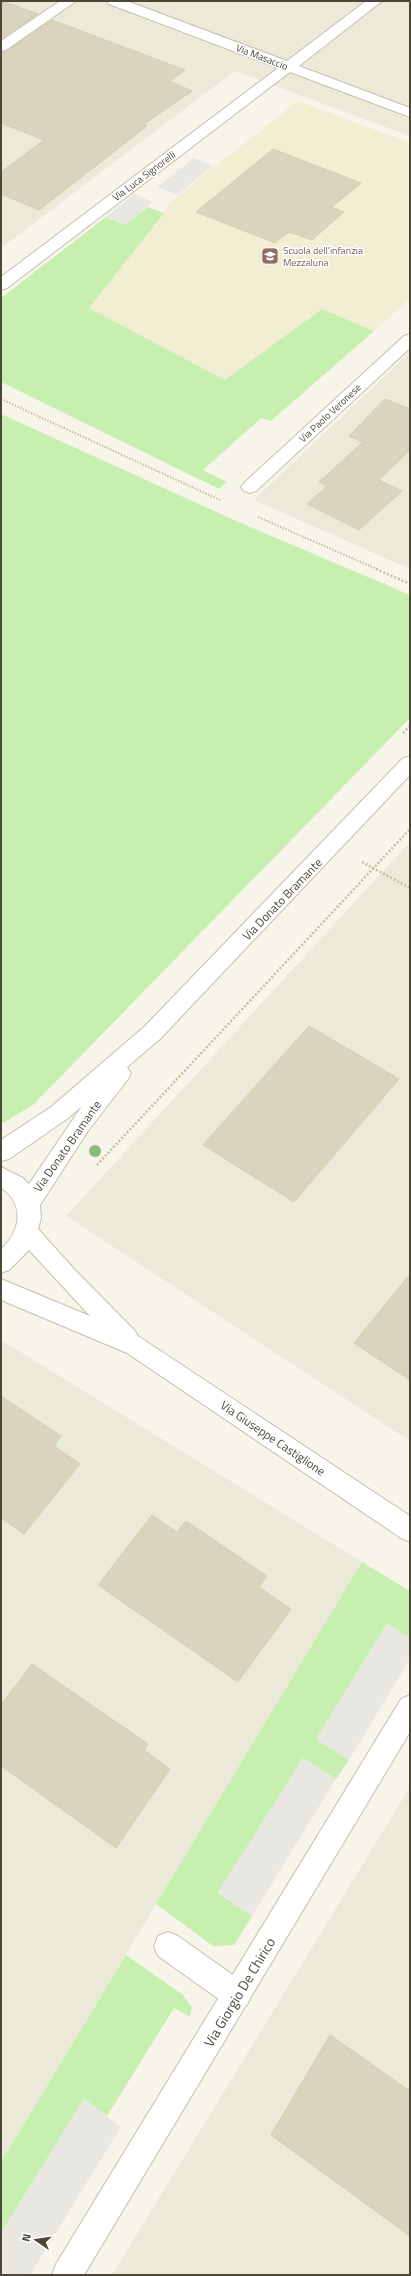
<svg xmlns="http://www.w3.org/2000/svg" width="411" height="2276" viewBox="0 0 411 2276" font-family="'Titillium Web',sans-serif">
	<style>
		.residential { fill: #ebe9d8 }
		.education { fill: #f1eed3 }
		.green { fill: #c7efaf }
		.parking { fill: #e8e7e2 }
		.building { fill: #dad4be; stroke: #d6ceb0 }
		.lines { fill: none; stroke-linecap: round; stroke-linejoin: round }
		.service-casing { stroke: #c4c0ab; stroke-width: 2 }
		.minor-casing { stroke: #c4c0ab; stroke-width: 2 }
		.path-far1 { stroke: #c7bf9b; stroke-width: 2; stroke-dasharray: 1.5 1.5; stroke-linecap: butt }
		.path { stroke: #c7bf9b; stroke-width: 2.5; stroke-dasharray: 2 2; stroke-linecap: butt }
		.service { fill: #fff; fill-rule: evenodd }
		.minor { fill: #fff; fill-rule: evenodd }
		.tree { fill: #8db87b }
		.labels { text-anchor: middle; dominant-baseline: central; stroke-width: 3; stroke-linejoin: round; paint-order: stroke }
		.far-street-label { font-size: 10px; fill: #4c4837; stroke: #fff }
		.far-education-label { font-size: 10px; fill: #785e54; stroke: #fff; text-anchor: start }
		.street-label { font-size: 12px; fill: #4c4837; stroke: #fff }
		.near-street-label { font-size: 14px; fill: #4c4837; stroke: #fff }
	</style>
	<rect width="100%" height="100%" fill="#f7f5ea"/>
	<path class="residential" d="M1,1H410V136L235,71L1,248Z
		M410,352V569L254,500Z
		M410,842V1441L66,1216Z
		M1,1340L362,1562L1,2162Z
		M410,1787V2275H112Z"/>
	<path class="education" d="M298,101L410,143V299L374,331L322,309L225,380L89,308L174,199Z"/>
	<path class="green" d="M148,207L164,213L89,308L225,380L322,309L374,331L271,421L261,418L203,470L227,482L219,489L1,382V298L106,217L125,225Z
		M1,414L234,520L410,595V718L33,1105L1,1124Z
		M362,1562L410,1591V1638L387,1624L316,1739L349,1760L336,1779L303,1758L218,1893L252,1916L234,1945L213,1946L156,1904Z
		M126,1955L183,1995L192,2008L190,2017L174,2008L107,2116L84,2099L1,2233V2162Z"/>
	<path class="parking" d="M194,158L213,166L177,195L157,187Z
		M134,194L153,202L125,225L106,217Z
		M387,1624L410,1638V1659L349,1760L316,1739Z
		M303,1758L336,1779L252,1916L218,1892Z
		M84,2099L121,2127L30,2275H1V2233Z"/>
	<path class="building" d="M1,1H3L38,14L1,39Z
		M52,20L185,70L170,81L192,91L143,125L147,126L39,210L1,194V172L44,140L1,123V52L7,51Z
		M273,149L361,183L332,207L344,212L312,240L289,232L275,243L196,212Z
		M385,399L410,409V450L379,480L402,491L359,530L307,504L327,486L319,482L363,442L349,436Z
		M309,1026L399,1079L294,1202L203,1145Z
		M410,1274V1380L354,1343Z
		M1,1396L61,1436L54,1446L80,1464L24,1534L1,1518Z
		M152,1515L177,1532L186,1521L267,1576L259,1587L291,1609L238,1682L98,1585Z
		M32,1664L148,1744L144,1750L170,1769L116,1848L1,1766V1705Z
		M330,2035L410,2091V2236L271,2135Z"/>
	<g class="lines">
		<g class="service-casing">
			<path id="service" d="M168,1932L178,1936L247,1985L251,1995L247,2005L237,2009L227,2005L158,1956L154,1946L158,1936Z"/>
		</g>
		<g class="minor-casing">
			<path id="minor" d="M60,1H76L6,50L1,51V41Z
				M107,1H127L287,61L366,1H382L299,66L410,108V117L290,72L7,288L1,290V277L278,68L109,4Z
				M410,334V348L256,491L250,493L244,491L241,487L244,483L404,336Z
				M410,756V775L160,1039L127,1067L131,1073L128,1079L88,1131L40,1205L41,1218L38,1229L75,1270L135,1331L138,1336L410,1516V1542L401,1538L127,1353L1,1300V1279L90,1316L29,1250L9,1270L1,1273V1249C21,1232 25,1203 1,1188V1167L23,1178L29,1184L82,1106L67,1119L9,1159L1,1161V1140L51,1107L144,1027L403,758Z
				M410,1695V1732L84,2275H52L56,2264L401,1699Z"/>
		</g>
		<path class="path-far1" d="M1,399L220,500
			M258,517L379,570"/>
		<path class="path" d="M376,569L410,584
			M403,733L410,726
			M362,862L410,888
			M97,1165L410,829"/>
		<use href="#service" class="service"/>
		<use href="#minor" class="minor"/>
	</g>
	<circle class="tree" cx="95" cy="1151" r="6"/>
	<defs>
		<g id="school-square" transform="scale(0.9)"><rect x="-9" y="-9" width="18" height="18" rx="4" fill="#8d6e63" stroke="#fff"/><path d="M0-5L7-2L0 1L-7-2ZM-4 1L0 2.5L4 1V4Q0 6-4 4Z" fill="#fff"/></g>
	</defs>
	<g fill-rule="evenodd">
		<use href="#school-square" x="270" y="256"/>
	</g>
	<g class="labels">
		<g class="far-street-label">
			<text transform="translate(262 57) rotate(21)">Via Masaccio</text>
			<text transform="translate(144 176) rotate(-37)">Via Luca Signorelli</text>
			<text transform="translate(330 413) rotate(-43)">Via Paolo Veronese</text>
		</g>
		<g class="far-education-label">
			<text x="283" y="250">Scuola dell'infanzia<tspan x="283" dy="12">Mezzaluna</tspan></text>
		</g>
		<g class="street-label">
			<text transform="translate(282 899) rotate(-46)">Via Donato Bramante</text>
			<text transform="translate(67 1146) rotate(-55)">Via Donato Bramante</text>
			<text transform="translate(273 1438) rotate(34)">Via Giuseppe Castiglione</text>
		</g>
		<g class="near-street-label">
			<text transform="translate(239 1992) rotate(-59)">Via Giorgio De Chirico</text>
		</g>
	</g>
	<rect width="411" height="2276" fill="none" stroke="#4c4837" stroke-width="4"/>
	<g transform="translate(36 2240) rotate(283)" stroke="#ffffff" stroke-width="3" paint-order="stroke">
	<path d="M0-3L7 15L0 10L-7 15Z" fill="#4c4837"/>
	<text y="-6" font-size="11" font-weight="bold" text-anchor="middle" fill="#4c4837">N</text>
	</g>
</svg>
